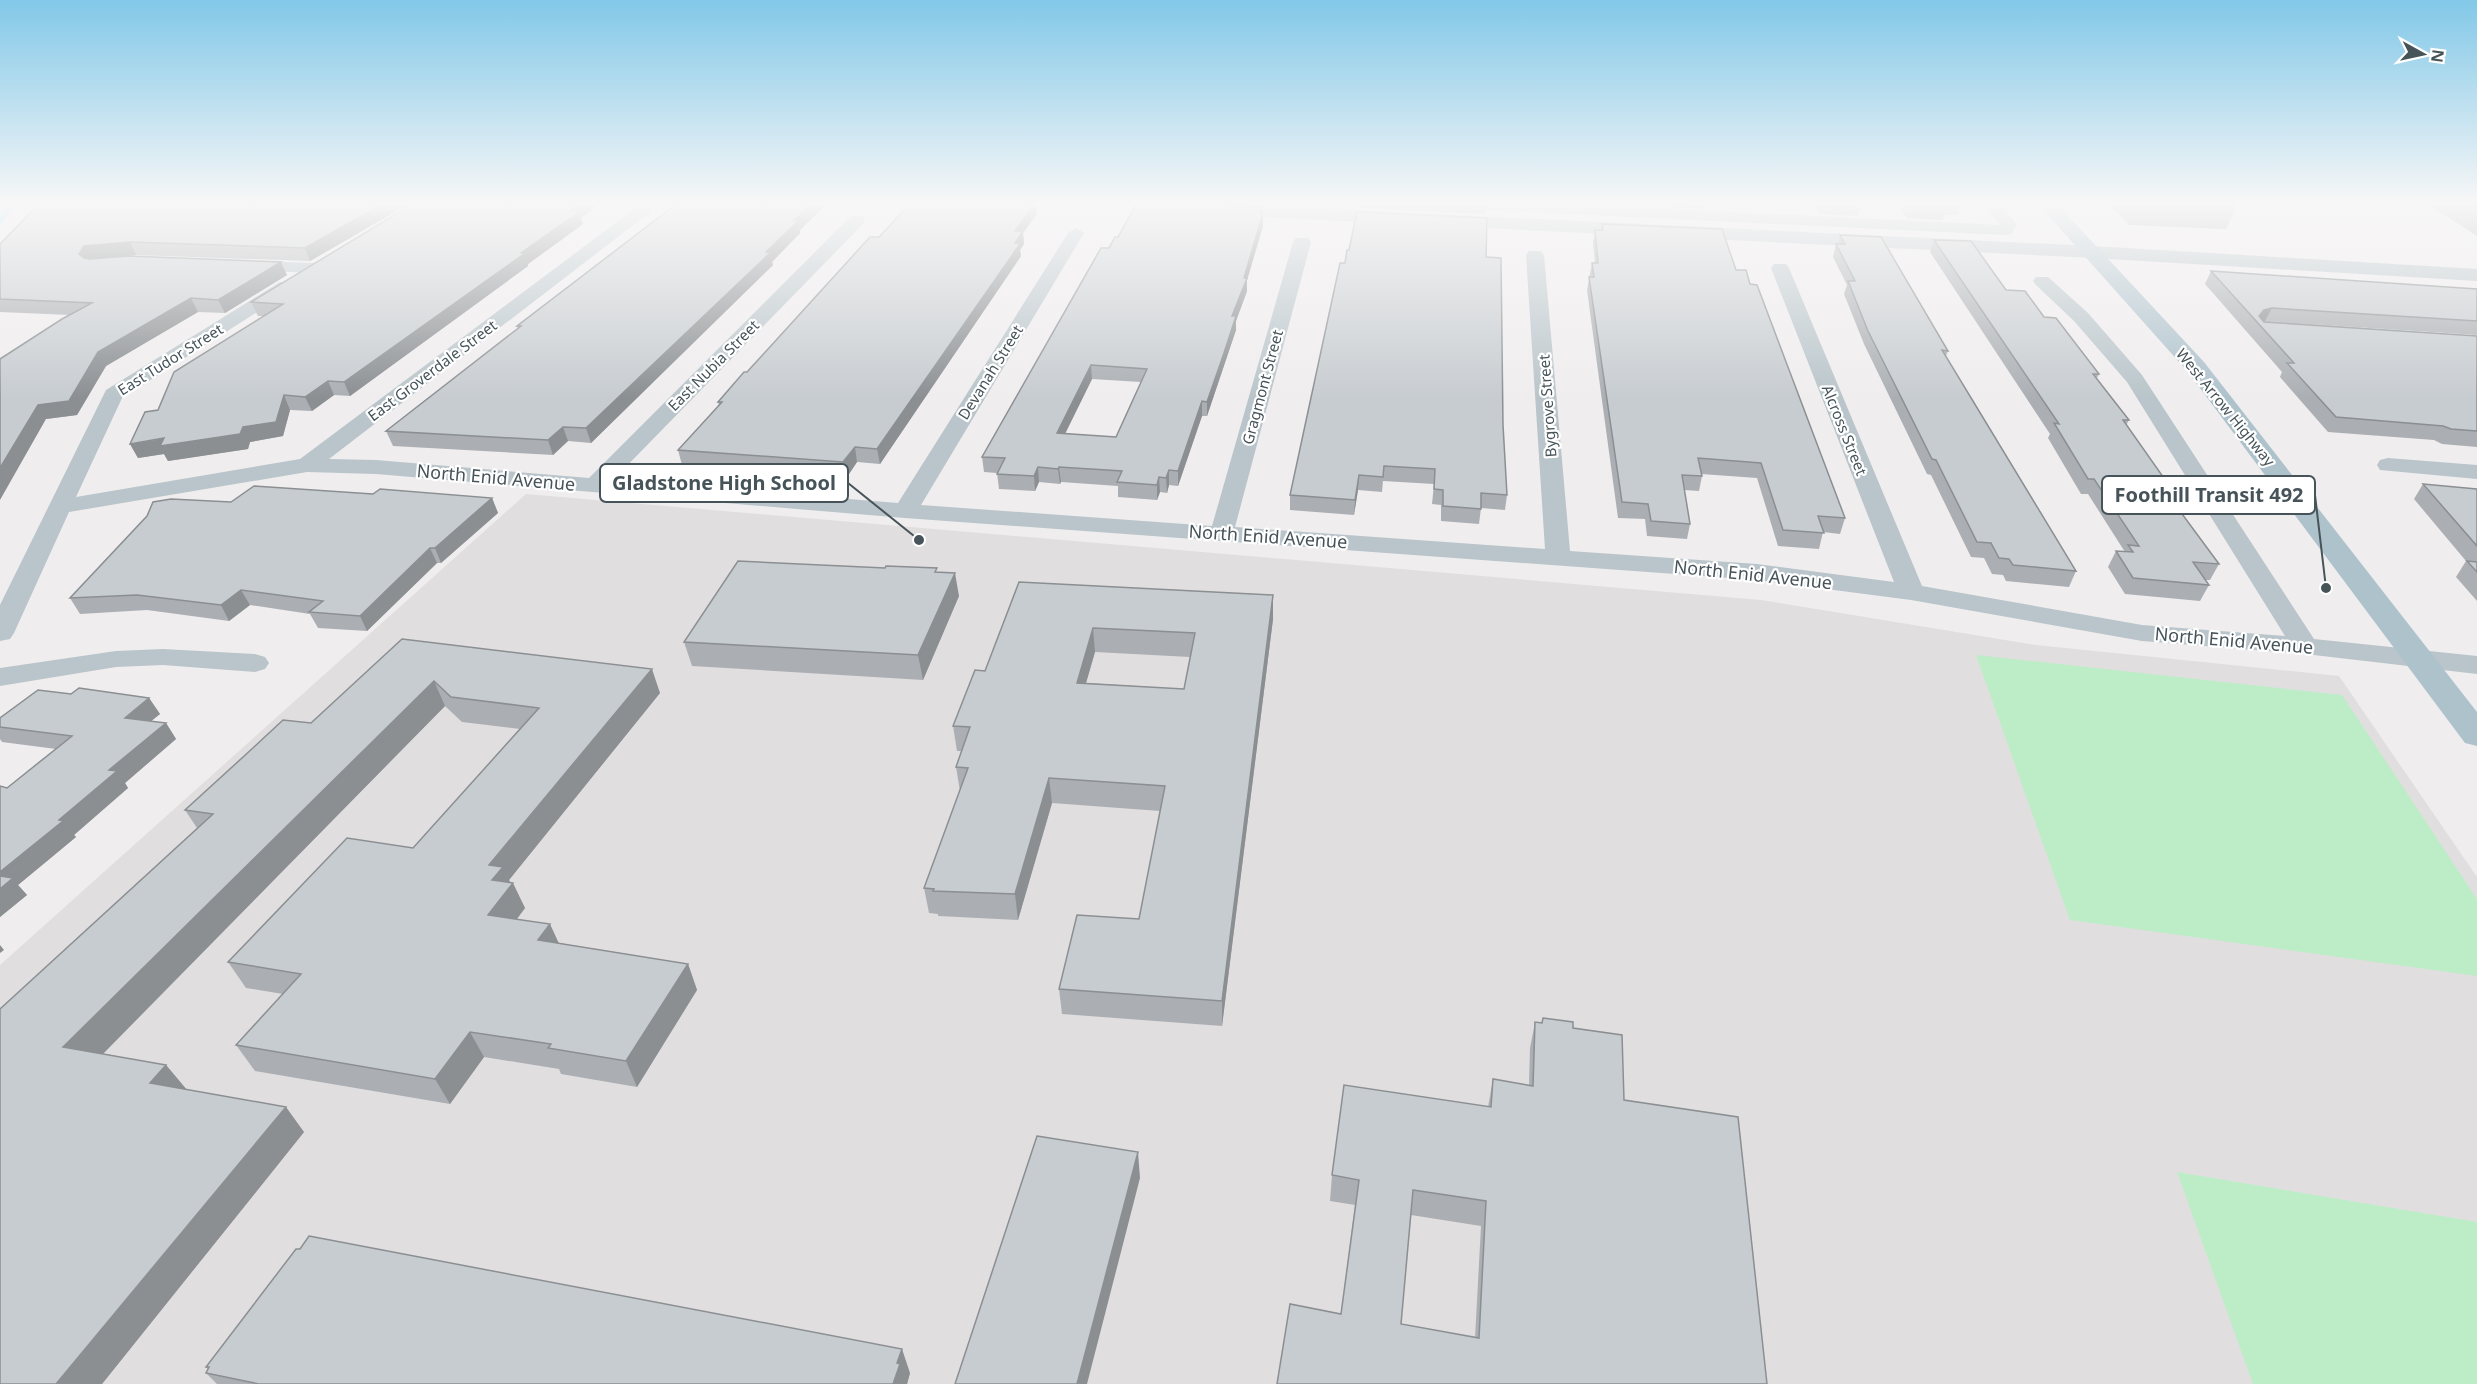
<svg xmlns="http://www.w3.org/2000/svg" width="2477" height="1384" viewBox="0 0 2477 1384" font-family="'Noto Sans',sans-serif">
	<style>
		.education { fill: #e1dedf }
		.green { fill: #bcedc7 }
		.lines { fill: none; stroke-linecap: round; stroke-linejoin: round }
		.stream { stroke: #8ae6e9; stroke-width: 7 }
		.minor { fill: #b9c5ca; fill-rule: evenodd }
		.tertiary { fill: #b9c5ca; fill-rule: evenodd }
		.primary { fill: #aec2cc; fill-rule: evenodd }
		.wall { fill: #abafb3; fill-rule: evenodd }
		.shaded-wall { fill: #8b8f92 }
		.building { fill: #c7ccd0; stroke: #8b8f92; stroke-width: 1.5; fill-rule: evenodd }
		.labels { text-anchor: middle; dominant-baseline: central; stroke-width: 4.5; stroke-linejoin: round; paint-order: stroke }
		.far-street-label { font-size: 15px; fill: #46545a; stroke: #fff }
		.street-label { font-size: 18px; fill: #46545a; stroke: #fff }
		.leader { fill: none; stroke: #46545a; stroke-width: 2 }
		.callout-dot { fill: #46545a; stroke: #fff; stroke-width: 2 }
		.callout { fill: #fff; stroke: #46545a; stroke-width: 2 }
		.callout-label { font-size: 20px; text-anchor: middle; font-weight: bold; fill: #46545a }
	</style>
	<rect width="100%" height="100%" fill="#f0edee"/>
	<path class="education" d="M526,494L1761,600L2036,645L2339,676L2477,877V1384H0V965Z"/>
	<path class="green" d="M1976,655L2342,695L2477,899V976L2070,920Z
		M2177,1172L2477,1222V1384H2253Z"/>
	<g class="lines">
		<path class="stream" d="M0,220L12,205"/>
		<path class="minor" d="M643,205L651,210L649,213L329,459L376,460L589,478L851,216H863L865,220L863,224L613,480L898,503L1068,233L1076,228L1084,233L921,505L1212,526L1293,242L1296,238H1308L1311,242L1235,527L1545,549L1526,255L1529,251H1541L1544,255L1570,551L1757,564L1894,582L1771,268L1774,264H1786L1789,268L1922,586L2142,625L2285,636L2127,382L2074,321L2036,285L2033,281L2036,277H2048L2088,313L2142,375L2314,639L2477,656V674L2305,654L2142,641L1911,600L1757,580L905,518L376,474L307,472L69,512L14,633L10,639L0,641V605L106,390L280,282H292L295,286L292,290L122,398L76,497L300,459L637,207Z
			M1479,205H1585L2000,225L1984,205H2001L2017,225L2011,234L2005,235L1487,210Z
			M256,261L314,263L320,264L323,268L320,272L314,273L250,270L247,266L250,262Z
			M2388,458L2477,465V479L2380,470L2377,465L2380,460Z
			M163,649L255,654L265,657L269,663L265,669L255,672L163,665L116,667L0,686V668L116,651Z"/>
		<path class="tertiary" d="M1130,205H1250L2093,246L2477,269V281L2093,258L1139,211L1132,209Z"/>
		<path class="primary" d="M2039,205H2058L2204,362L2477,712V746L2465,743L2188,372Z"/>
	</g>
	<path class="wall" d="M407,205L310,261L136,255L91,259L287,275L225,313L198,312L106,366L77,415L46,419L70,315L0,312V244Z
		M1360,205H1486L1485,214L1360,208Z
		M1628,205H1709L1708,209Z
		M1815,205H1862L1858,216L1819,214Z
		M1898,205H1961L1958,215H1944L1943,220L1907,218Z
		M2110,205H2235L2237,206L2226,229L2129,225Z
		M2429,205H2477V236Z
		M1263,213V226L1247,280V291L1236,321V330L1207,416H1202L1178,486L1169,485L1167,493L1160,492L1157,500L1118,497V486L1061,482L1060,484L1039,482L1035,491L999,489L997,473L984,472L982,457L1118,237ZM1092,379L1141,382L1116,437L1065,434Z
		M1037,214L1023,233L1024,244L1020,250L1021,256L880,464L857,462L847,477L682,465L678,450L719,406L718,402L879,237Z
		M581,218L583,224L528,264V266L350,396L334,395L312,411L290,410L283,436L250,442L248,449L168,461L164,454L138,458L130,444L158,410L264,316H258L251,302Z
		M1602,224L1736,270L1750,284L1845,518L1840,534L1823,532L1819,549L1778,546L1757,478L1701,474L1702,476L1699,491L1684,490L1690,524L1687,539L1647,536L1645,519L1618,518L1587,290L1592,263H1595L1593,242L1595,230H1601Z
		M800,230V233L772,262L773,265L591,443L568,441L553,455L393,446L386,431L518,329L517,326Z
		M1840,235L1948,351L1946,356L2076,571L2069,587L2006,581L2003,575L1992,574L1984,558L1971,557L1931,475L1927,474L1864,344L1844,294L1847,285L1833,257L1836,244H1838Z
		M1934,240L2044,317L2099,374L2097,378L2129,420L2126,425L2166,481L2163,488L2219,564L2210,580H2205L2209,585L2200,601L2125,594L2108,567L2116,551L2125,552L2088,494H2081L2048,438L2050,434L1930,252Z
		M1349,250L1486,257L1503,425L1507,495L1505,510L1481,508L1479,524L1441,521V505L1432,504L1434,484L1383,481L1382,492L1358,490L1354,515L1290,510V495L1345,263Z
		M2211,271L2477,289V335L2264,321L2477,336V447L2442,444L2434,440L2328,432L2280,377L2282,372L2205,284Z
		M2423,484L2477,489V601L2456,577L2466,561L2414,499Z
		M373,494L492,498L498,513L441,563H437L367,631L318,628L310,614L250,605L229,621L147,610L80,614L70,598L231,502Z
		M938,572L959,596L923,680L692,666L684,642Z
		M1019,582L1273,595V619L1222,1026L1062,1014L1059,989L1139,919L1160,811L1052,803L1018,920L938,916V914L929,913L924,888L960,791L956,767L962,751H957L953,726L985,671ZM1095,652L1190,657L1184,689L1086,683Z
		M402,639L660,693L509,880L525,908L517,919L559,943L688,964L697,990L637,1087L561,1074L559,1069L484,1057L450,1104L255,1071L236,1045L283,994L246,988L228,962L413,848L520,729L462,722L445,706L103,1054L166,1065L186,1089L304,1132L102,1384H0V1009L197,828L185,810L311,723Z
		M71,694L149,698L160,714L151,721L166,723L176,739L125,783L128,788L74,835L76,837L18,885L27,895L0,917V786L7,788L56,749L2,742L0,739V718Z
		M1543,1018L1573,1028L1624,1100L1767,1384H1277L1341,1314L1355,1205L1330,1201L1332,1175L1488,1107L1493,1079L1529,1085L1530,1048L1535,1022L1542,1023ZM1411,1215L1481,1226L1475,1338L1401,1324Z
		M206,1367L910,1373L907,1384H217L206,1373L208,1369Z"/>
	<path class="shaded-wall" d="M381,205H407L310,261L305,248Z
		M579,205H599L581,218L583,224L528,264V266L350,396L344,382Z
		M811,205H826L800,230V233L772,262L773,265L591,443L586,428L766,252L794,220Z
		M1033,205H1036L1037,214L1023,233L1024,244L1020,250L1021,256L880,464L877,449L1015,231Z
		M1262,207L1263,226L1247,280V291L1236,321V330L1207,416V402L1232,316Z
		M130,242L136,255L91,259L86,266L79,254L84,246Z
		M281,262L287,275L225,313L218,300Z
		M191,298L198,312L106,366L77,415L46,419L0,500V468L38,405L98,352Z
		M2272,308L2265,321L2257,323L2259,316L2264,310Z
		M1091,365L1092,379L1058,448L1057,433Z
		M328,381L334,395L312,411L305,397Z
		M284,395L290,410L283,436L250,442L248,449L168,461L164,454L138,458L130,444L243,427Z
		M1202,401V416L1178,486V471Z
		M563,427L568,441L553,455L548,440Z
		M855,447L857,462L847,477L843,462Z
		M1038,467L1039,482L1035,491L1034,476Z
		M1059,467L1061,482L1060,484L1058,469Z
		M1169,470V485L1167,493L1166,478Z
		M1359,475L1358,490L1354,515L1355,500Z
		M1159,477L1160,492L1157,500V485Z
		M492,498L498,513L441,563L435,548Z
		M430,548L437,563L367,631L360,616Z
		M955,573L959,596L923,680L918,655Z
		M241,590L250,605L229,621L221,605Z
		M1273,595V619L1222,1026V1001Z
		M1093,628L1095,652L1079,707L1077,683Z
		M652,669L660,693L509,880L511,885L513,883L525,908L501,940L488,915L492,880L489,865Z
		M434,681L445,706L85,1072L63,1047Z
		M149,698L160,714L135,734L125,718Z
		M166,723L176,739L125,783L128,788L74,835L76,837L18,885L27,895L0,917V872L59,820L109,770Z
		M1049,778L1052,803L1018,920L1015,894Z
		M550,924L562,950L538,940Z
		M0,945L4,950L0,953Z
		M688,964L697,990L637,1087L626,1061Z
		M470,1032L484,1057L450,1104L435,1079Z
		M166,1065L187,1090L150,1083Z
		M286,1107L304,1132L102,1384H56Z
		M1138,1152L1140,1178L1087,1384H1077Z
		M902,1349L910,1373L907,1384H893L897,1363Z"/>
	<path class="building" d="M38,205H381L305,248L130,242L84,246L79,254L84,258L90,259L129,256L281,262L218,300L191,298L98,352L69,401L38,405L0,468V359L62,319L92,303L0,299V244Z
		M411,205H579L570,211L579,212L521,253L524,254L344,382L328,381L305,397L284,395L276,422L243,427L240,434L160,446L164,438L130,444L145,412L158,410L174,372L283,304L251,302Z
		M675,205H811L794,220L798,221L766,252L770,253L586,428L563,427L548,440L386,431L521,326H517Z
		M909,205H1033L1015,231H1023L1015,243L1020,244L877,449L855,447L843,462L678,450L722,402H718L744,372H747L870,237H879Z
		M1136,205H1214L1262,207L1260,213H1263L1244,278H1247L1232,316H1236L1224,353L1207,402L1202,401L1178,471L1169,470L1166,478L1159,477L1157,485L1117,482L1122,471L1059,467L1058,469L1038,467L1034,476L997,474L1005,458L982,457L1101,248H1109L1115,237H1118ZM1091,365L1147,369L1116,437L1057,433Z
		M1910,205H1945L1947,208L1911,206Z
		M2209,205H2235L2237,206Z
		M2471,205H2477V209Z
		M1357,212L1487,218L1486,257L1501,258L1503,425L1507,495L1481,493V509L1443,506V490L1434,489L1435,469L1384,466L1383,477L1359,475L1355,500L1290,495L1340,263H1345L1347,250H1349Z
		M1602,224L1722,229L1736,270H1746L1750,284L1757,285L1845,518L1818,516L1824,533L1783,530L1761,463L1698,458L1702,476L1682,475L1690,524L1651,521L1648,504L1622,502L1589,277H1594L1592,263H1598L1595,230H1603Z
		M1840,235L1881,237L1948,351L1942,350L2076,571L2013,565L2009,559L1999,558L1991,543L1977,542L1936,460L1932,459L1868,331L1848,281H1855L1836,244H1845Z
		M1934,240L1971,241L2006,290L2025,291L2044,317L2056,318L2099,374H2093L2129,420H2123L2166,481L2157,480L2219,564L2193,562L2209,585L2133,578L2116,551L2133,552L2128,545L2139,546L2094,479H2088L2054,423L2059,424Z
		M2211,271L2477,289V321L2272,308L2264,310L2259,316L2264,322L2477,336V431L2451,429L2443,426L2336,417L2287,363H2294Z
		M2423,484L2477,489V546Z
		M254,486L373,494L380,489L492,498L435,548H430L360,616L309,612L323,601L241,590L221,605L137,595L70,598L147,516L153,502L171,499L231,502Z
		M738,561L885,568L886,566L937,568L935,572L955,573L918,655L684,642Z
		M2467,561L2477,562V572Z
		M1019,582L1273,595L1222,1001L1059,989L1077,915L1139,919L1165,786L1049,778L1015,894L933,891L934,889L924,888L968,768L956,767L970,727L953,726L975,670L985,671ZM1093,628L1195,633L1184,689L1077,683Z
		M402,639L652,669L489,865L503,867L492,880L513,883L488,915L550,924L538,940L688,964L626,1061L548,1048L551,1044L470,1032L435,1079L236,1045L301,974L228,962L347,838L413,848L539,708L451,697L434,681L63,1047L166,1065L150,1083L286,1107L56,1384H0V1009L213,814L185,810L254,747L283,720L311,723Z
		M79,688L149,698L125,718L166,723L109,770L117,771L59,820L63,821L0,872V786L7,788L72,736L0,727V718L38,690L71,694Z
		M0,876L13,878L0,889Z
		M1543,1018L1573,1022V1028L1622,1035L1624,1100L1738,1117L1767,1384H1277L1290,1304L1341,1314L1359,1180L1332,1175L1344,1085L1491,1107L1493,1079L1533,1086L1535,1022L1542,1023ZM1413,1190L1486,1201L1479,1338L1401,1324Z
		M1037,1136L1138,1152L1077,1384H955Z
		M309,1236L902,1349L897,1363L900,1364L893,1384H259L206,1373L209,1367H206L296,1249H300Z"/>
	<linearGradient id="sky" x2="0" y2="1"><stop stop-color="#82c8e8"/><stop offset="0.51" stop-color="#f8f7f7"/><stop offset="1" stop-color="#f8f7f7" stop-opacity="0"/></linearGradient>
	<rect width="2477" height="399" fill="url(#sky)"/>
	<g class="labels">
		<g class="far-street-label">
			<text transform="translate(170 359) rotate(-32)">East Tudor Street</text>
			<text transform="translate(713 365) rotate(-45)">East Nubia Street</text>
			<text transform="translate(432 370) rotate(-37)">East Groverdale Street</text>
			<text transform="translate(990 372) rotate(-58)">Devanah Street</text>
			<text transform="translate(1262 387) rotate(-75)">Gragmont Street</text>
			<text transform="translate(1547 406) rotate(-94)">Bygrove Street</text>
			<text transform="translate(2226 407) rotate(51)">West Arrow Highway</text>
			<text transform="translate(1845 430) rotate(68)">Alcross Street</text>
		</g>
		<g class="street-label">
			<text transform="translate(496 477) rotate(5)">North Enid Avenue</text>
			<text transform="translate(1268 536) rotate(4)">North Enid Avenue</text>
			<text transform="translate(1753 574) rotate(6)">North Enid Avenue</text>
			<text transform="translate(2234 640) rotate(5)">North Enid Avenue</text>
		</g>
	</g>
	<path class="leader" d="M919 540L848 483M2326 588L2315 495"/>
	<g class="callout-dot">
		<circle cx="919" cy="540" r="6"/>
		<circle cx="2326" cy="588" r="6"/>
	</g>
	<g class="callout">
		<rect x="600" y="464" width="248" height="38" rx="6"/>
		<rect x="2102" y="476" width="213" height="38" rx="6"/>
	</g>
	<g class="callout-label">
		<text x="724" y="490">Gladstone High School</text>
		<text x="2209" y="502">Foothill Transit 492</text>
	</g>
	<g transform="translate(2423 54) rotate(98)" stroke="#ffffff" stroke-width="4.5" paint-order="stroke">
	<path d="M0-4.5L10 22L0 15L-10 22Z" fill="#46545a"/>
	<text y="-9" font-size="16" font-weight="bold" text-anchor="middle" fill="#46545a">N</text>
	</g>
</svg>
